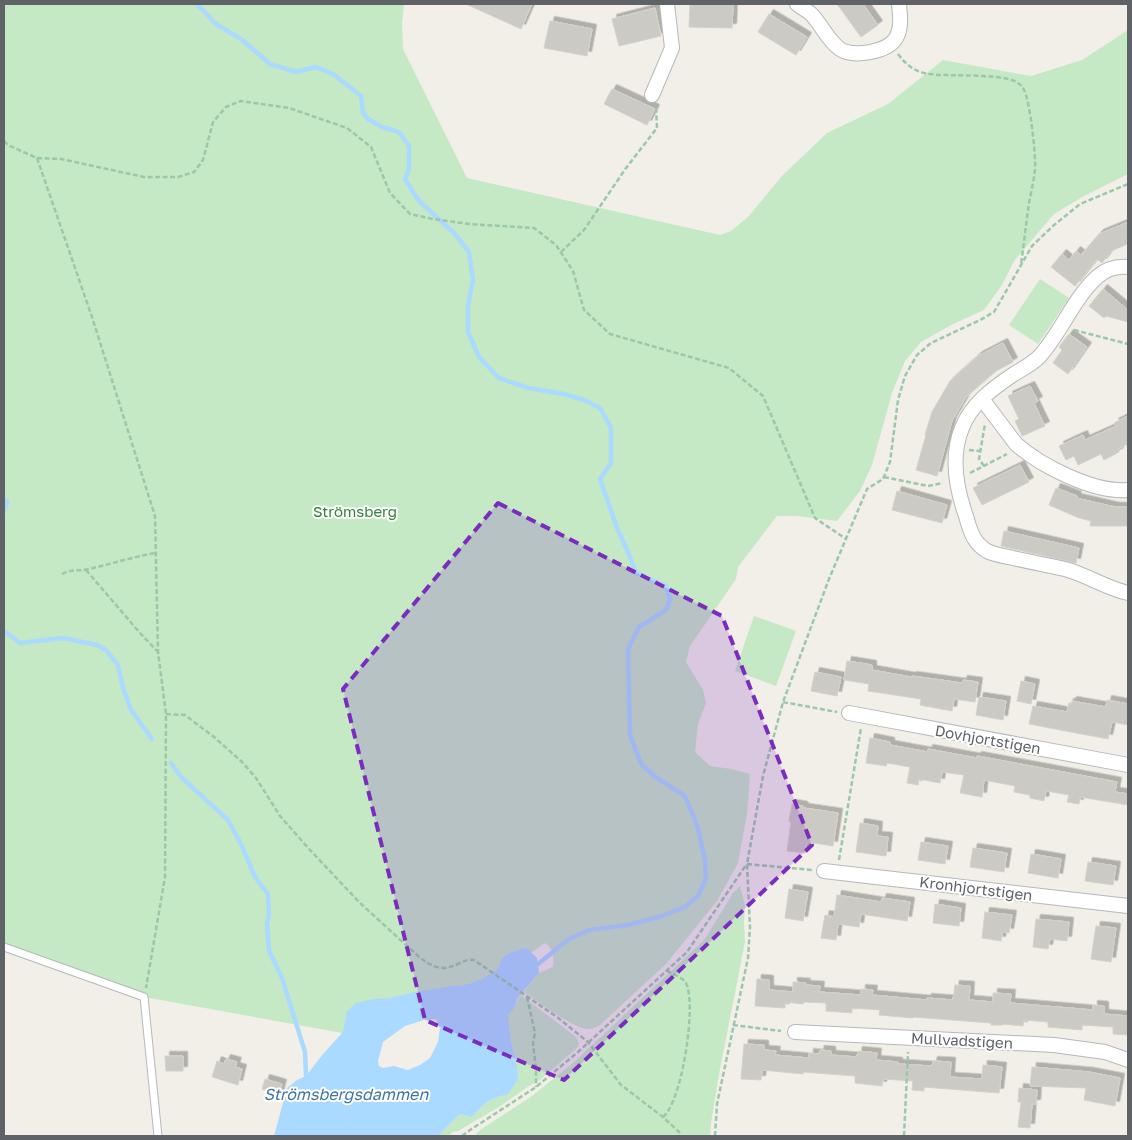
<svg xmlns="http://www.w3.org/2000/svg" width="1132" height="1140" viewBox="0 0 1132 1140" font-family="'Golos Text',sans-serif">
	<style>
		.green { fill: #c5e8c5 }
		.water { fill: #aadaff; fill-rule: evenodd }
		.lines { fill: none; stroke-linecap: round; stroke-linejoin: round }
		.stream { stroke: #aadaff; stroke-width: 4.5 }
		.building { fill: #cccac5; stroke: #d6d1c6; filter: url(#shadow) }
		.service-casing { stroke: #b5b8bc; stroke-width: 9 }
		.minor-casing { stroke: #b5b8bc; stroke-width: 16 }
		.path { stroke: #9cc7a9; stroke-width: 2.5; stroke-dasharray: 5 2.5; stroke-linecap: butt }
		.service { stroke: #fff; stroke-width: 7 }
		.minor { stroke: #fff; stroke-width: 14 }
		.marked { fill: #7b2cbf; fill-opacity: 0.2; stroke: #7b2cbf; stroke-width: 4; stroke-dasharray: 10 6; stroke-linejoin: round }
		.labels { text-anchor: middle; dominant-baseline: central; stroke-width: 4; stroke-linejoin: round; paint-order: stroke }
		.park-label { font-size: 15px; fill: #348238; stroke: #fff }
		.street-label { font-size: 15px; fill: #5f6368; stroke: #fff }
		.water-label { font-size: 16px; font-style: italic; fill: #4174aa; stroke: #fff }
	</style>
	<defs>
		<filter id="shadow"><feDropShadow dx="4.5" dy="-4.5" stdDeviation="0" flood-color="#0004"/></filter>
	</defs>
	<rect width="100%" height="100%" fill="#f1efe8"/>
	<path class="green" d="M4,4H404L402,23L403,49L467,178L720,235L731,231L748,217L782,176L827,133L888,104L943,60L1031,76L1082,60L1128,30V174L1084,196L1054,214L1014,261L1002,285L984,310L953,324L921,342L905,361L892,393L872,465L860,491L837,521L798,516H777L738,567L736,579L690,646L686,662L703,690L706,703L698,724L695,752L710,766L731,769L750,774L747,814L738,863L717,901L666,964L600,1025C596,1027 593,1029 589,1029C573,1029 538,1001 524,992L539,973L553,967C554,957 554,949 545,943L473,993L342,1033L144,997L4,943Z
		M1040,279L1069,298L1038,344L1009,325Z
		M754,616L796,631L776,686L735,671Z
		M740,886L745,905L744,922L745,942L719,1074L711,1123L710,1136H474L480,1130L532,1096L573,1063L701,943L708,935V934L733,893Z
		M521,995L576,1037L579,1043L577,1048L540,1080L529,1086L499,1107L458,1131L452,1132L449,1136H438L460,1114L472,1117C484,1105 490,1097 507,1095L517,1065L511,1041L508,1015C513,1009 516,1001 521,995Z"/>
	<path class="water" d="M527,948L537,958L539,973L517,999L514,1008L508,1015L511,1041L517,1065L518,1080L507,1095C490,1097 483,1105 472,1117L460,1114L438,1136H274L287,1088L297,1080L306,1076L323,1054L343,1032L347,1011L356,1003L374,999L390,998L414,992L453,986C467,987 487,978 497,969C500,966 500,962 502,959C508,952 519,949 527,948ZM436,1019L440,1029L438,1042L430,1058L420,1065L408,1070L394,1066L383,1068L379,1066L378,1061L383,1042L405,1026L424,1020Z"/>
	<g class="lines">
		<path class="stream" d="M197,4L216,24L241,39L270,64L296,72L316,67L333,74L361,96L363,113L368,119L382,127L399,132L409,146V169L405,179L418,200L455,234L469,252L473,280L468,306V332L479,357L499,378L528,388L564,394L584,400L600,408L611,428V463L600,479L617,528L628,552L636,573L666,586L670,599L666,610L639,627L628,650L630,735L641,764L654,776L685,796L697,825L705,860L706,878L698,896L685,907L659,917L628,925L589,930L569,939L538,964
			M4,500L7,501L4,511
			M4,631L20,643L63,638L97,645L106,650L118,665L123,688L131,710L152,739
			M171,763L182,778L228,820L241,844L255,877L268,894L269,914L267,924L269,951L282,978L305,1052L306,1076"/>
	</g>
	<path class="building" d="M466,4H532L521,29Z
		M690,4H733L732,28L689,27Z
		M837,4H863L878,25L861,37Z
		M655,8L661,36L619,46L612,19Z
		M769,14L807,37L796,55L758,32Z
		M550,21L592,29L587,56L544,48Z
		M612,89L655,109L647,125L604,104Z
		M1128,222V244L1111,251L1102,263L1097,259L1075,286L1051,267L1062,254L1069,260L1076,251L1081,255L1099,234Z
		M1103,289L1128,310V322L1106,316L1104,318L1089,306Z
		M1069,334L1087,347L1068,374L1053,363L1062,350L1059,347Z
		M1003,343L1013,362L996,371L966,397L952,421L937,476L916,470L926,435H925L932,412L950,381L978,356Z
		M1030,386L1038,401L1034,403L1045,426L1022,436L1015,421L1019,419L1008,396Z
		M1128,416V444L1118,449L1119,452L1104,460L1101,454L1078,465L1074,456L1066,460L1059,446L1083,435L1085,440L1116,426L1114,423Z
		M1020,465L1029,482L982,505L973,488Z
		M1056,488L1077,496L1076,498L1115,507H1128V526H1090L1091,521L1079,518L1049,505Z
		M897,491L947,505L942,523L892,510Z
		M1004,531L1079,548L1076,563L1001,546Z
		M847,661L872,665V670L911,677L912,676L962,683L963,680L978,682L975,702L954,699L952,711L920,705L921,699L868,691L869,684L844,680Z
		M815,672L841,677L837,696L811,691Z
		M1021,681L1035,684L1031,704L1017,701Z
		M979,697L1006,701L1003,720L976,715Z
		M1107,700L1128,704V725L1112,722L1108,739L1029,724L1033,706L1067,712L1069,703H1072V701L1106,707Z
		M870,738L890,742V745L928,752V749L977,758V756L1117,782L1115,792L1128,794V805L1080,797L1079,804L1067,802L1069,795L1046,791L1044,801L1030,798V795L1014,792L1015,786L984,780L982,797L960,793L964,775L942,772L940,783L919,779L918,785L907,783L910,767L887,763L886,766L866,763Z
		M792,804L803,806L804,808L838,813L833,846L807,842L805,853L787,851L791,823L789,821Z
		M860,823L878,826L877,836L888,837L886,856L856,852Z
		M921,842L948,846L945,864L918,860Z
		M973,848L1007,853L1004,872L970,867Z
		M1031,854L1061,859L1058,878L1028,873Z
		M1088,862L1116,866L1113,885L1085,881Z
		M789,889L808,892L803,921L785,918Z
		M837,895L881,902L882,898L910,902L907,921L861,914L859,927L838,924L836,940L821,938L825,915L834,917Z
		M935,904L961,908L959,926L933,923Z
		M985,912L1012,915L1009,933L1002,932L1001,941L982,938Z
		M1036,919L1069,922L1067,941L1050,939L1048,949L1033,947Z
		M1096,926L1116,928L1111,962L1091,959Z
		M757,979L769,980V990L793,992V982L806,983L805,985L820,986L819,992L861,995V989L873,990L872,995L927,1000V998L953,1000L955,985L970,986L969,1000L993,1002V993L1011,994L1010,1003L1093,1010V1005L1104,1006V1014L1128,1016V1035L1113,1034V1027L1082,1025V1030L1048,1027V1022L1024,1020L1023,1026L1003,1024V1025H991V1023L913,1017V1018L879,1015L880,1010L852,1008V1013L826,1011V1003L804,1002L803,1004L785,1002V1008L755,1006Z
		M744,1044L764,1045V1050L776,1051L775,1055L809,1058V1053L819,1054L820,1050L831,1051V1055L857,1057L858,1051L877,1053L876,1060L898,1062V1064L932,1066L933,1061L951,1062L950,1077L982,1079L983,1065L1002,1067L999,1093L924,1087V1091L912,1090L913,1081L883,1079L882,1086L855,1083V1076L803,1072V1074L762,1070L761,1080L741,1079Z
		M165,1056H183V1071H166Z
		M226,1059L237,1062L235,1067L242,1069L238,1085L212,1077L217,1061L224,1064Z
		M1032,1067L1089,1072L1120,1078L1115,1106L1084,1100L1086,1088L1030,1086Z
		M265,1079L282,1084L279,1095L262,1089Z
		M1019,1088L1037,1090L1036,1104H1032L1030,1128L1018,1127L1021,1102H1018Z"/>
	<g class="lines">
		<g class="service-casing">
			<path id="service" d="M4,947L144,997L158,1136"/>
		</g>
		<g class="minor-casing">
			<path id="minor" d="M797,4C801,7 806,10 810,13C821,23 827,40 840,49C853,58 888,52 896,38C902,28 900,15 899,4
				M652,95L672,48L667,4
				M1128,267C1116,266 1106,269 1097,277C1073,299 1061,333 1039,357C1032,364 1022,369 1014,374C993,388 971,404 962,428C950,457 956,488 966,516C968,523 970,531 974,538C977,543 982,548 987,551C995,555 1004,556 1013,558C1030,562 1047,565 1065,569C1087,575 1106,588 1128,593
				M982,399L1016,444C1041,466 1094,493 1128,490
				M849,713L1128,765
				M824,871L1128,906
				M795,1032L1054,1045L1105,1052L1128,1060"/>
		</g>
		<path class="path" d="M898,54C912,73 925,75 948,75C963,76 1009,74 1019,84C1021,85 1023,87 1024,90C1030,101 1036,155 1035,169C1034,180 1031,192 1029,203C1026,223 1024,244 1021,264
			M4,141L8,145L21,151L37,158L61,159L144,177H178L194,172L203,160L213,122L226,107L241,101L289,108L347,128L371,147L390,193L410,214L433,219L469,224L534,228L556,245L573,271L584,310L610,334L729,368L763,396L815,518L846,539
			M37,158L92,317L155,516L158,652L166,714L165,877L146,988
			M561,252L584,230L626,168L657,128L656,107
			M1074,330L1128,344
			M969,450L980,451
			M984,466L979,459L985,424
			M970,473L1007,454
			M884,477L928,486L943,483
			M86,570L140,633L157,651
			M62,574C73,568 78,572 89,569C111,564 133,557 155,553
			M783,702L837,712
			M166,714L185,715L214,737L242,762L256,778L280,816L310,850L359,902L418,956C432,967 441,972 458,964C464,961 468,959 474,960L557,1017L588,1042L621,1085L663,1117L679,1132L681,1136
			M839,860L861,728
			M747,864L812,870
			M527,997L535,1033L533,1043L536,1069V1087
			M733,1025L781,1031
			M663,1117C682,1102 697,1004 686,983C682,977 673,974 667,971
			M462,1136L470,1130L536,1087L578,1052L687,952L746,865
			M715,1136L717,1104L748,958L750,927L747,864L763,776L783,702L829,579L867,489L883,479L890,462L898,400L905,376L917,355L931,343L980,320L994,312L1032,246L1053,226L1080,204L1128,184
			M904,1136L908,1052"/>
		<use href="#service" class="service"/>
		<use href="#minor" class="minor"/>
	</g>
	<path class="marked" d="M498,503L722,616L812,845L564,1080L425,1020L343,689Z"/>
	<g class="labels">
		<g class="park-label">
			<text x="355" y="511">Strömsberg</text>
		</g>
		<g class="street-label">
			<text transform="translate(988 739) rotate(10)">Dovhjortstigen</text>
			<text transform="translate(976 888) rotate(7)">Kronhjortstigen</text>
			<text transform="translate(962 1040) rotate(3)">Mullvadstigen</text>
		</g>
		<g class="water-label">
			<text x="346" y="1094">Strömsbergsdammen</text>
		</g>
	</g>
	<rect width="1132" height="1140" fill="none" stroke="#5f6368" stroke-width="10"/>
</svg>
